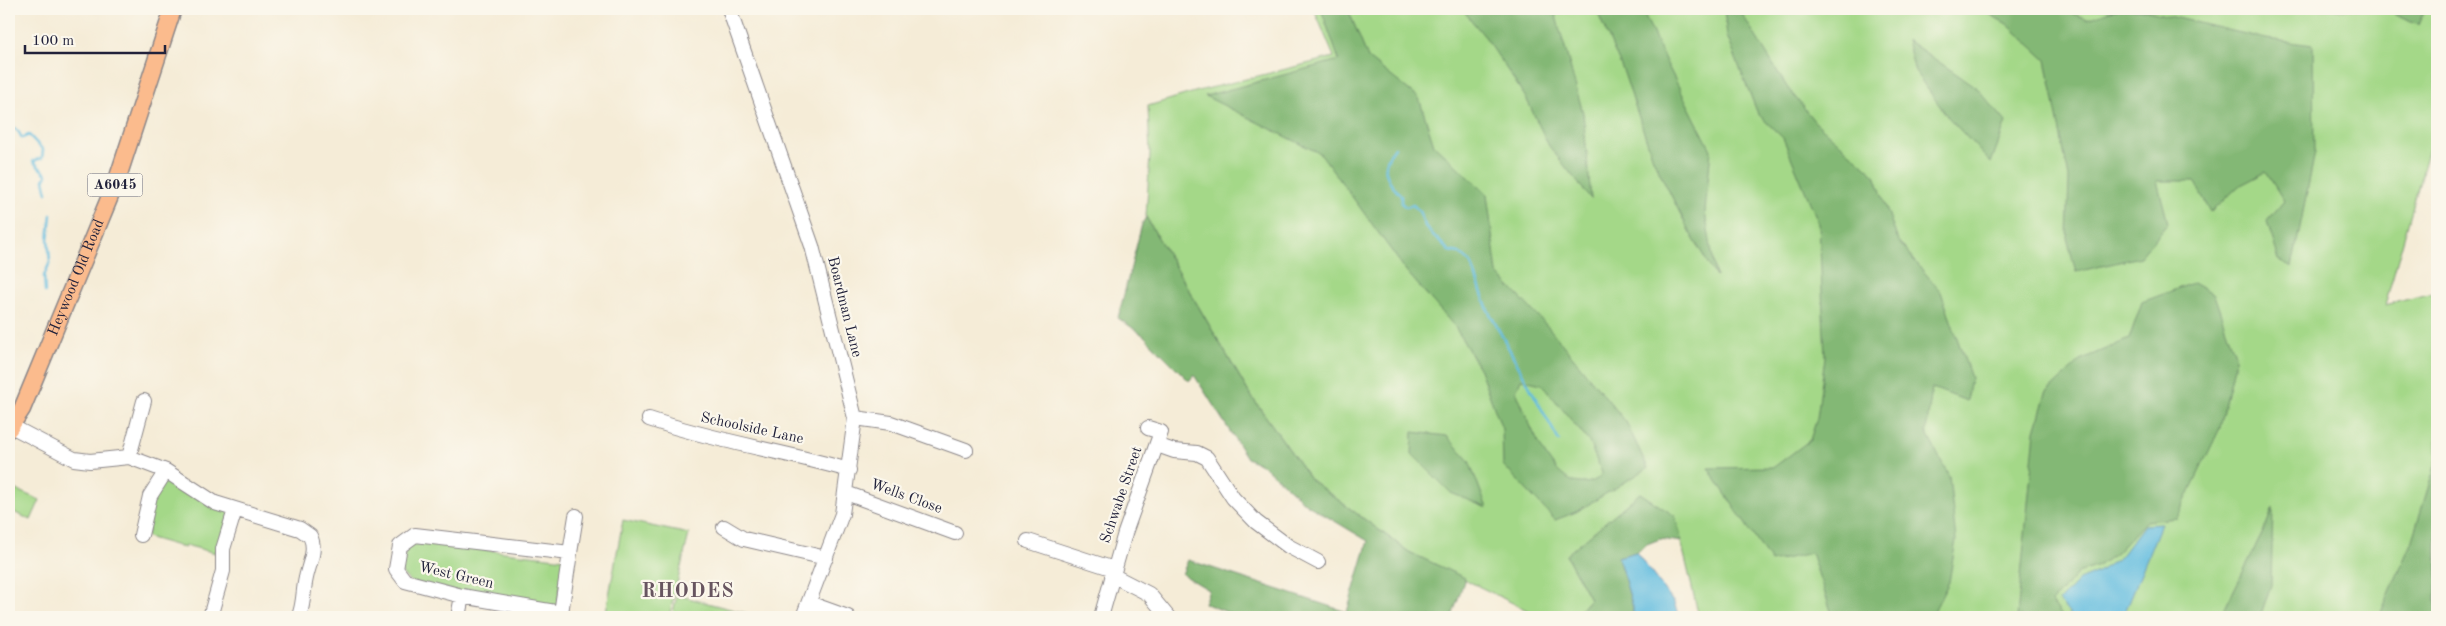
<svg xmlns="http://www.w3.org/2000/svg" width="2446" height="626" viewBox="0 0 2446 626" font-family="'Old Standard TT',serif">
	<style>
		.green { fill: #a4d888; stroke: #637d62 }
		.forest { fill: #83b874; stroke: #526d58; fill-rule: evenodd }
		.water { fill: #61bcdf; stroke: #426f8d }
		.lines { fill: none; stroke-linecap: round; stroke-linejoin: round }
		.stream { stroke: #61bcdf; stroke-width: 2.5 }
		.minor-casing { stroke: #8c8789; stroke-width: 16 }
		.major-casing { stroke: #8c8789; stroke-width: 19 }
		.minor { stroke: #fff; stroke-width: 14 }
		.major { stroke: #fbbb8d; stroke-width: 16 }
		.labels { text-anchor: middle; dominant-baseline: central; stroke-width: 4.5; stroke-linejoin: round; paint-order: stroke }
		.shield { fill: #fbf7ec; stroke: #636270; stroke-width: 1 }
		.shield-label { font-size: 14px; font-weight: bold; fill: #22223b }
		.street-label { font-size: 15px; fill: #22223b; stroke: #fbf7ec }
		.district-label { font-size: 20px; font-weight: bold; letter-spacing: 1px; fill: #675560; stroke: #fbf7ec }
	</style>
	<rect width="100%" height="100%" fill="#fbf7ec"/>
	<filter id="ink" filterUnits="userSpaceOnUse"><feTurbulence type="fractalNoise" baseFrequency=".02" numOctaves="2"/><feDisplacementMap in="SourceGraphic" scale="10" xChannelSelector="R" yChannelSelector="G"/><feConvolveMatrix kernelMatrix="1 2 1 2 8 2 1 2 1" color-interpolation-filters="sRGB"/></filter>
	<filter id="wash" filterUnits="userSpaceOnUse"><feTurbulence type="fractalNoise" baseFrequency=".0096" numOctaves="4" result="noise"/><feDisplacementMap in="SourceGraphic" scale="20" xChannelSelector="R" yChannelSelector="G"/><feGaussianBlur stdDeviation="1.12" result="paint"/><feColorMatrix in="noise" values="0 0 0 0 0 0 0 0 0 0 0 0 0 0 0 0 0 1.4 0 .05"/><feComposite in="paint" operator="in"/></filter>
	<g filter="url(#wash)">
		<rect width="100%" height="100%" fill="#f5ecd7"/>
		<path class="green" d="M1314,9H2437V120L2385,305L2437,292V617H1699L1675,516L1566,555L1590,599L1574,617H1541L1409,552L1311,480L1249,393L1146,217L1150,155L1148,106L1198,91L1334,57Z
			M168,474L230,513L216,553L185,545V548L147,537L153,496Z
			M9,487L40,500L31,520L9,510Z
			M623,520L689,534L669,617H605Z
			M417,542L565,559L556,611L411,582L401,573L406,550Z
			M677,595L753,615L752,617H672Z"/>
		<path class="forest" d="M1321,9H1348L1368,58L1419,98L1434,145L1487,194L1497,273L1549,328L1626,422L1648,468L1576,512L1555,520L1503,465L1502,429L1480,370L1455,327L1407,272L1321,154L1205,96L1339,60ZM1521,379L1541,384L1546,389L1589,442L1602,473C1599,480 1590,483 1583,483C1550,485 1527,417 1516,391Z
			M1462,9H1554L1583,113L1591,199L1549,146L1526,98L1486,38Z
			M1596,9H1642L1666,62L1711,150L1705,212L1716,277L1689,231L1653,159L1624,73Z
			M1724,9H1739L1787,87L1815,122L1875,175L1898,241L1941,292L1971,378L1967,401L1932,388L1926,432L1949,476L1956,540L1949,582L1931,617H1833L1811,553L1771,562L1708,468L1774,467L1810,440L1817,418L1825,357L1819,224L1783,138L1758,114L1727,36Z
			M1980,9H2061L2087,19L2116,9H2140L2266,39L2313,45L2314,157L2292,267L2279,260L2267,221L2284,201L2266,172L2239,186L2211,212L2194,181H2157L2168,223L2140,257L2076,272L2067,238L2069,178L2046,60L2007,24Z
			M2391,9H2390H2425L2418,25L2395,15Z
			M1907,40L1977,88L2006,122L1991,163L1948,117L1915,72Z
			M1146,217L1249,393L1311,480L1409,552L1465,578L1452,617H1239L1204,603L1209,590L1182,574L1188,560L1347,612L1368,541L1306,504L1264,466L1247,458L1194,375L1189,381L1143,335L1118,318L1142,224Z
			M2193,283L2214,295L2236,358L2220,428L2177,518L2146,521L2116,553L2098,566L2078,573L2052,602L2063,617H2017L2035,431L2046,393L2082,359L2129,339L2142,302Z
			M1413,432L1447,436L1469,461L1487,508L1451,493L1412,454Z
			M2437,459V617H2379L2411,543Z
			M1640,493L1675,516L1682,542L1660,539L1647,544L1636,552L1618,557L1633,607V617H1574L1590,599L1566,555Z
			M2273,508L2271,585L2260,617H2216L2223,612L2265,528Z"/>
		<path class="water" d="M2161,524L2123,617H2072L2059,601L2079,580L2098,572L2120,557L2144,525Z
			M1636,552L1674,603L1679,617H1633V607L1618,557Z"/>
		<g class="lines">
			<path class="stream" d="M9,125L18,131L22,138L29,135L43,150L42,158L33,161L47,175L44,180L47,193
				M1395,147C1379,167 1385,178 1401,196V203L1406,207L1413,205L1419,211L1426,228L1449,251L1459,253L1471,263L1488,310L1559,441
				M45,292L44,276L50,262L48,239L51,215"/>
		</g>
	</g>
	<g filter="url(#ink)">
		<g class="lines">
			<g class="minor-casing">
				<path id="minor" d="M729,9L812,246L855,418L842,514L803,617
					M855,418L891,423L966,450
					M649,419C714,441 782,451 849,470
					M11,426L74,459L90,461L129,457L166,471L150,496L141,535
					M1157,445L1174,451L1197,453L1207,458L1233,498L1256,522L1288,546L1318,562
					M129,457L144,401
					M166,471L215,503L300,529L310,536C317,550 309,563 306,578C303,590 304,601 300,613
					M846,493L955,533
					M724,527L744,539L826,558
					M1028,541L1114,569
					M570,553L561,613L462,596L405,581L396,569L400,546L415,535L570,553L576,516
					M1112,575L1149,594L1168,617
					M809,603L848,617
					M210,617L223,571V549L235,510
					M458,617L462,596
					M1101,617L1125,533L1161,432L1148,428"/>
			</g>
			<g class="major-casing">
				<g id="major">
					<path id="s1" d="M9,429L22,409L118,177L173,9"/>
				</g>
			</g>
			<use href="#minor" class="minor"/>
			<use href="#major" class="major"/>
		</g>
	</g>
	<g class="labels">
		<rect class="shield" x="87.5" y="173.5" width="55" height="23" rx="4"/>
		<g class="shield-label">
			<text x="115" y="185">A6045</text>
		</g>
		<g class="street-label">
			<text stroke="none"><textPath href="#s1" startOffset="166">Heywood Old Road</textPath></text>
			<text transform="translate(844 307) rotate(76)">Boardman Lane</text>
			<text transform="translate(752 429) rotate(12)">Schoolside Lane</text>
			<text transform="translate(1122 495) rotate(-71)">Schwabe Street</text>
			<text transform="translate(906 497) rotate(20)">Wells Close</text>
			<text transform="translate(456 576) rotate(13)">West Green</text>
		</g>
		<g class="district-label">
			<text x="688" y="592">RHODES</text>
		</g>
	</g>
	<rect width="2446" height="626" fill="none" stroke="#fbf7ec" stroke-width="30"/>
	<path d="M25 45v8h140v-8" fill="none" stroke="#22223b" stroke-width="2.5"/>
	<text x="32" y="45" font-size="15" fill="#22223b" stroke="#fbf7ec" stroke-width="4" paint-order="stroke">100 m</text>
</svg>
